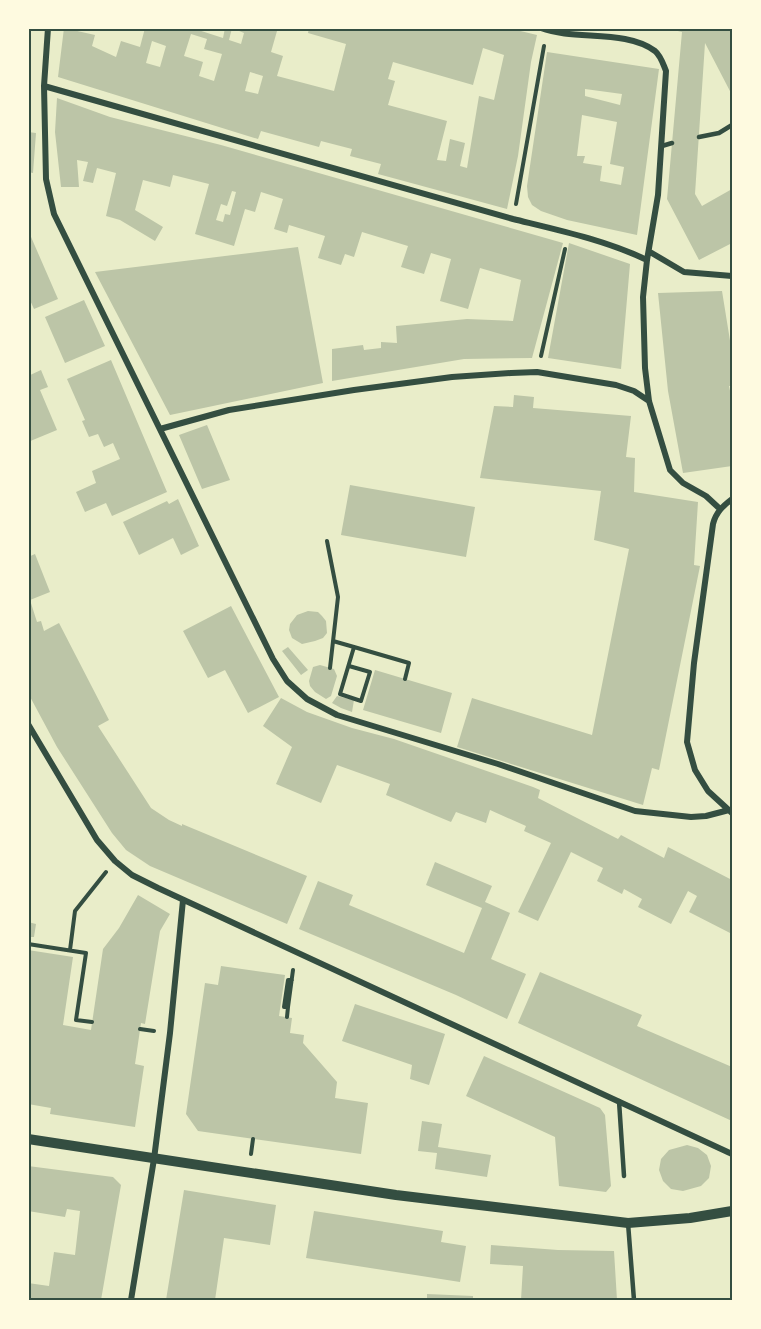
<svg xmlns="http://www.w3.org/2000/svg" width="761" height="1329" viewBox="0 0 761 1329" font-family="Overpass,sans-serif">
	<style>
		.building { fill: #bcc5a7; fill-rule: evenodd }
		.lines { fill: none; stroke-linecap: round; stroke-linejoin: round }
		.path { stroke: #344e41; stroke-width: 4 }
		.service { stroke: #344e41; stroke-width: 4.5 }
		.minor { stroke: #344e41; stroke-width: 6 }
		.tertiary { stroke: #344e41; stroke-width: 10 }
		.neatline { fill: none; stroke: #344e41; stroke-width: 2 }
	</style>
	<rect width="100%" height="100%" fill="#e9edc9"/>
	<path class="building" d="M64,28L95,35L92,46L116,57L121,41L140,47L145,28H192L223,38L225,28H232L229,40L241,44L244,33L232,28H267L277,31L271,52L283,56L277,76L334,91L346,44L308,33L309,28H508L537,35L531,62L518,156L507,209L378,174L381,164L350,156L352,149L321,141L319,147L261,131L258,139L58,77ZM191,34L207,39L204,49L222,54L214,81L199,76L203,62L184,56ZM152,41L166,46L160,67L146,63ZM483,48L504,55L494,100L479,96L467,168L460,166L465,143L450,139L446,161L437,160L447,121L388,105L395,81L388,79L393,62L473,85ZM250,72L263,76L258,94L245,91Z
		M665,28H732V95L705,43L695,194L702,206L732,189V243L699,260L667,199L682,32Z
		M547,52L659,69L637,235L567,220L541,211L532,205L528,197L527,186ZM585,89L622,94L620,105L585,96ZM582,115L617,122L610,164L624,167L621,185L600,181L602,166L583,163L585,156H577Z
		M57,98L110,117L221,145L563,243L532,358L464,359L332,381V349L363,345L364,350L381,348V342L397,343L396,326L467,319L513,321L521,280L480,268L468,309L440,301L451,259L431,253L424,274L401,267L408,246L362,232L354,257L345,254L341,265L318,258L325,236L289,225L287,233L274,229L283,199L261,192L255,212L245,209L234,246L195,234L209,184L173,175L170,187L143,180L135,210L163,227L155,241L120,220L106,216L116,173L97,168L93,183L83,181L88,162L77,160L79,187H61L55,132ZM232,191L236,192L230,215L225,214L223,222L216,220L221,204L227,206Z
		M28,132L36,133L33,173L28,172Z
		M28,230L58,299L34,309L28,296Z
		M569,243L630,264L621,369L548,358Z
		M298,247L323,383L170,415L95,272Z
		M722,291L732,353V386H729L732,400V466L683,473L668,391L658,293Z
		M84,300L105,346L65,363L45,317Z
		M111,360L167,492L112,516L106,503L85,512L76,492L96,483L92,471L120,459L113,443L104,447L98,434L89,437L82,421L85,420L67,379Z
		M41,370L48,387L40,390L57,430L28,442V376Z
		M514,395L534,397L533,408L631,416L626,457L635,458L634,492L698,502L694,565L700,566L659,770L652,768L643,805L457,747L472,698L592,735L629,549L594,540L601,491L480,478L494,406L513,407Z
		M207,425L230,480L202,489L179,435Z
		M350,485L475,507L466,557L341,535Z
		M178,499L199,546L181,555L173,538L139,555L123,522L167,501L169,504Z
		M35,554L50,592L30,600L37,622L41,621L44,631L59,623L109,720L98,726L151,808L169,820L182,826V824L307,876L287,924L150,866L126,850L112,833L57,747L28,693V557Z
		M231,606L279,697L248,713L225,670L208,678L183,631Z
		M308,611L318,612L322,616L326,621L327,633L323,638L315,641L302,644L292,638L289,630L290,624L297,615Z
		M288,647L308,670L301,675L282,651Z
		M320,665L334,669L337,676L331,696L326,699L315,692L310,686L309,681L313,667Z
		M375,670L452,693L441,733L363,710Z
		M337,696L354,700L352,712L341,708L332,703Z
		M281,698L307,712L352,728L394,739L533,787L540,790L538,798L618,839L621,835L664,858L668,847L732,880V934L689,912L697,896L688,891L671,924L638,907L642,899L624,889L622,894L597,881L603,868L571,852L538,921L518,912L551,843L524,831L526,826L490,810L486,823L456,812L451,822L386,795L390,784L337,765L321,803L276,784L292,747L263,726Z
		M435,862L492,886L485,902L510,913L491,959L526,974L507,1019L456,995L299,929L318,881L353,895L349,905L464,953L482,908L426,885Z
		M138,895L170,914L160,931L145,1024L141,1023L135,1064L144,1066L135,1127L50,1114L51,1108L28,1104V950L73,957L63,1025L91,1030L103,949L119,928Z
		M28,922L36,924L34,937H28Z
		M221,966L285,975L279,1016L292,1018L290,1033L304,1035L303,1043L337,1082L335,1098L368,1103L361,1154L198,1131L186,1114L205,983L218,985Z
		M540,972L642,1015L637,1026L732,1067V1121L518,1023Z
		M355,1004L445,1034L429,1085L410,1079L412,1065L342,1041Z
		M484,1056L600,1108L605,1115L611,1186L606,1192L559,1186L555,1137L466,1096Z
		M422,1121L442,1124L438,1147L491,1155L487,1177L435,1169L437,1153L418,1151Z
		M687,1145L698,1148L707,1155L711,1166L709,1178L701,1186L683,1191L671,1189L663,1181L659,1170L661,1159L669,1150Z
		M28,1166L113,1177L121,1185L101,1300H28V1283L49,1286L54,1252L75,1255L80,1211L67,1209L65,1217L28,1211Z
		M184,1190L276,1205L270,1245L224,1238L215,1300H166Z
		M314,1211L443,1231L441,1242L466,1246L460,1282L306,1258Z
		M491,1245L558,1250L614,1251L617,1300H521L523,1266L490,1264Z
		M427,1294L473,1296V1300H427Z"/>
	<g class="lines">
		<path class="path" d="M516,204L544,46
			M541,356L565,249
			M327,541L338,597L330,668
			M333,641L354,647L340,694L361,701L370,672L349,666
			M354,647L409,663L405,679
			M28,944L86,953L76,1020L92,1022
			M70,950L75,911L106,872
			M288,1007L293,970
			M287,1017L288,1007H284L288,980H292
			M140,1029L154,1031
			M251,1154L253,1139"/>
		<path class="service" d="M699,137L719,133L732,125
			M662,146L672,143
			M619,1101L624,1176
			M628,1223L634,1300"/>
		<path class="minor" d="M48,28L44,86L46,179L54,214L273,659L287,681L307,699L337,715L498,764L635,811L691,817L706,816L729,810
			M541,28C575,41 625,29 655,51C661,56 663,64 666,71L658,195L647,260L643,297L645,368L649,401L670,470L683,483L706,496L720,509
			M44,86L513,219C558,230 605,240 647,260
			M650,252L684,272L732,276
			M160,429L229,410L354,390L452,377L511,373L537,372L616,385L634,391L649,401
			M732,499C723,506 716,512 713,524L694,663L687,742L695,770L708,791L732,813
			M28,724L97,840L115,861L132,875L158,888L732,1154
			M131,1300L154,1159L170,1033L183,900"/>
		<path class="tertiary" d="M28,1139L396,1195L628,1223L690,1218L732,1211"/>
	</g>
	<rect width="761" height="1329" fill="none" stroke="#fefae0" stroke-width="60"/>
	<rect x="30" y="30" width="701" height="1269" class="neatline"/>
</svg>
